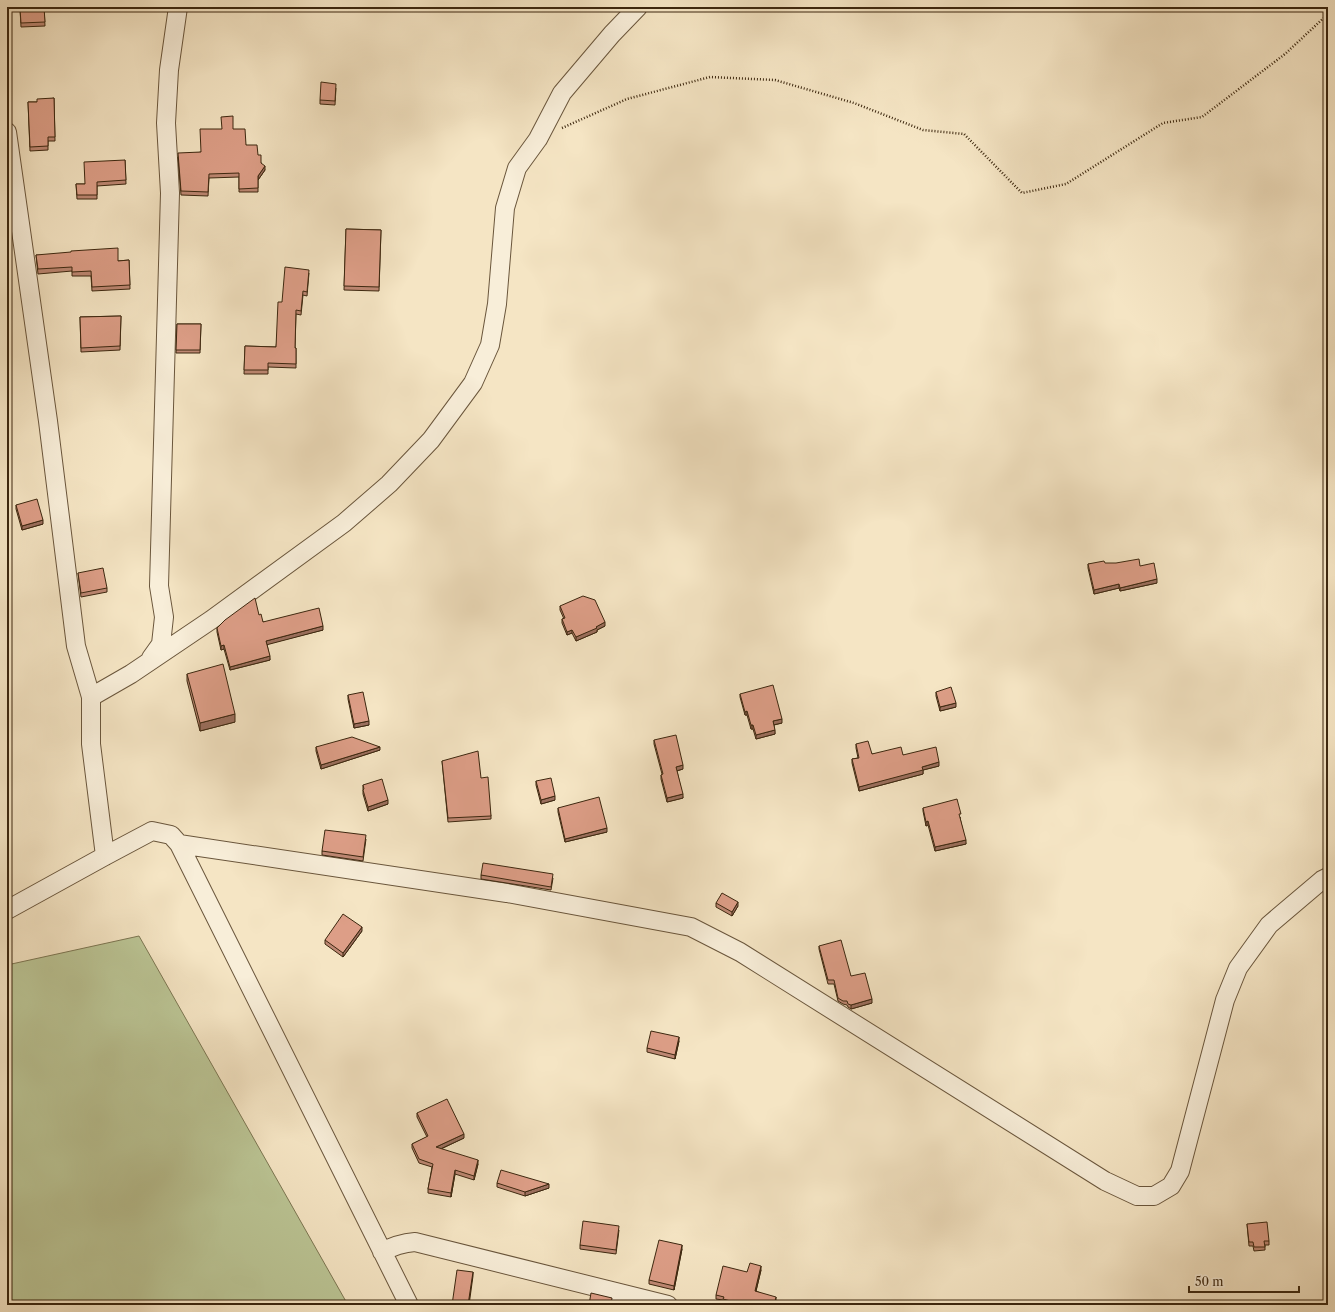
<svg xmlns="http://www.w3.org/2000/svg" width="1335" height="1312" viewBox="0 0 1335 1312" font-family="'Libre Caslon Text',serif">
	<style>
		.green { fill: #bbc595; stroke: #7c7652 }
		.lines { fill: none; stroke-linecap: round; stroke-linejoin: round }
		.minor-casing { stroke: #6a563c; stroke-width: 20 }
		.path { stroke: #3c270f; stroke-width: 2.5; stroke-dasharray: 1 2; stroke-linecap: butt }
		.minor { stroke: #f8eed9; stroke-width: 18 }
		.wall { fill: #be8874; stroke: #3c270f }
		.shaded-wall { fill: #9b6f5e; stroke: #3c270f }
		.building { fill: #dd9e87; stroke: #3c270f }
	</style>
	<rect width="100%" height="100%" fill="#f5e5c4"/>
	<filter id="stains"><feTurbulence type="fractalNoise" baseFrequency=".005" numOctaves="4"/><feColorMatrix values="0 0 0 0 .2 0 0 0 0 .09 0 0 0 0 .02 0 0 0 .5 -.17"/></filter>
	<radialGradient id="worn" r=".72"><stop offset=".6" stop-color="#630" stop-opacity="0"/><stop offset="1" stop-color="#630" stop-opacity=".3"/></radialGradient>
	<path class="green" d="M139,936L348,1305H7V965Z"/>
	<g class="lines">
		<g class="minor-casing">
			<path id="minor" d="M7,132L48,421L76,646L91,697V744L105,856
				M151,658L161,644L164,617L159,586L170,193L166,123L169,70L178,7
				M91,697L131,674L211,620L344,523L389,484L431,440L473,383L490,345L497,304L505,208L517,168L538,139L562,93L612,34L638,7
				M179,844L507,893L691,927L740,952L1105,1181L1137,1196H1154L1171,1186L1180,1171L1225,1000L1238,968L1269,925L1322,880L1328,877
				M7,910L105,856L152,831L171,835L179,844L409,1305
				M382,1252C393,1246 403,1243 415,1242L668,1305"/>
		</g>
		<path class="path" d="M562,128L627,99L710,77L775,80L854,103L923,130L964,134L1022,193L1066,184L1163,123L1202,117L1285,54L1328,14"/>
		<use href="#minor" class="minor"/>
	</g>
	<path class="wall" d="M44,7L45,26L21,27L20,9Z
		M336,88L335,105L320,104V100Z
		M54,98L55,141H48V150L30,151L28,102H37Z
		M233,129L246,145L258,155L261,163L265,170L258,180V192H239V177L209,178L208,196L181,195L178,157L201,152Z
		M125,160L126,184L97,186V199H77L76,184H85Z
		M346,229L381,230L379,291L344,290Z
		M36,255L118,261L129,260L130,289L92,291L91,276H72V271L38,274Z
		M309,273L307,296L303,295L301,315L296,314L295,348H296V368L268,367V374H244L245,346L276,347L282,302Z
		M121,316L120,350L81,352L80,317Z
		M177,324H201L200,353H176Z
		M16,505L43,524L22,530L16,509Z
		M1088,564L1140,566L1157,583L1120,591L1119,588L1094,594L1088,568Z
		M78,573L107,588V592L81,597Z
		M560,606L605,626L597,630V632L576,641L572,633L567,635L562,623V619H564L560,610Z
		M259,615L263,622L323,630L267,644L270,660L230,670L224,649L221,650L217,632V628Z
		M187,674L235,722L200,731L187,681Z
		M936,692L956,707L940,711L936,696Z
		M740,694L782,723L774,725L775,734L756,739L753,729H751L747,715H745L740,697Z
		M348,695L369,725L354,728L348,699Z
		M654,740L683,769L677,771L683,798L667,802L661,779V775L662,774L654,744Z
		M856,744L872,754L903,755L939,766L923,770V774L859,791L852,763V759L858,758L856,748Z
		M316,747L380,750L321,769L316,751Z
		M442,761L481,778L491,816V819L448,822Z
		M536,781L555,800L541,804L536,785Z
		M363,785L388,804L368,811L363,794Z
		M558,808L607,832L565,842L558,812Z
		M923,808L961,818H960L966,844L935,851L928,825L926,826L923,811Z
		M366,839L363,861L322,855V851Z
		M481,875L553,878L551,890L481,879Z
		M716,903L738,906L732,916L716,907Z
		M362,931L343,957L325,944V940Z
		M819,946L851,976L872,1003L851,1009L848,1007L847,1005L843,1004L838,1001L834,984H828L819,949Z
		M679,1041L675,1059L647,1052V1048Z
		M417,1113L464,1138L441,1149L478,1164L474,1180L455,1174L451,1197L428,1193V1189L432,1167L419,1163L412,1148V1144L427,1137L417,1117Z
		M497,1183L549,1188L525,1196L497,1187Z
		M1247,1224L1269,1241V1245H1265V1250L1254,1251L1253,1246H1249Z
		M619,1230L616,1254L580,1249V1245Z
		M682,1249L674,1290L649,1284V1280Z
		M761,1270L756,1291L776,1300L775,1305H732L723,1303V1300L716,1299V1295L747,1272Z"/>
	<path class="shaded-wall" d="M265,166V170L258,180V176Z
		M43,520V524L22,530V526Z
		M1157,579V583L1120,591V588Z
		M1119,584V588L1094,594V590Z
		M605,622V626L597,630V632L576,641V637Z
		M323,626V630L266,645V641Z
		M572,630V633L567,635V632Z
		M224,645V649L221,650V646Z
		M270,656V660L230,670V667Z
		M956,703V707L940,711V707Z
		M747,711V715H745V712Z
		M235,714V722L200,731V723Z
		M782,719V723L773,725V721Z
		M369,721V725L354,728V724Z
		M751,725H753V729H751Z
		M775,730V734L756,739V735Z
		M380,747V750L321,769V765Z
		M939,762V766L923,770V774L859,791V787L922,767Z
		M683,765V769L676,771V767Z
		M683,794V798L667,802V798Z
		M555,796V800L541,804V800Z
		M388,800V804L368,811V807Z
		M928,821V825L926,826V822Z
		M607,828V832L565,842V839Z
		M966,840V844L935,851V847Z
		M738,902V906L732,916V912Z
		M362,927V931L343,957V953Z
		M872,999V1003L851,1009V1005Z
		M679,1037V1041L675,1059V1055Z
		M464,1134V1138L436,1151V1147Z
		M478,1160V1164L474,1180V1176Z
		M455,1170V1174L451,1197V1193Z
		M549,1184V1188L525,1196V1192Z
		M682,1245V1249L674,1290V1286Z
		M761,1266V1270L755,1295V1291Z
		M473,1272V1276L469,1305H468Z
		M776,1297V1300L775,1305H774Z"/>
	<path class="building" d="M27,7H44L45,22L21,23L20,9H27Z
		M321,82L336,84L335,101L320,100Z
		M54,98L55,137H48V146L30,147L28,102H37V99Z
		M233,116V129H245L246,145H257L258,155H261V163L265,166L258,176V188L239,189V173L209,174L208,192L181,191L178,153L201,152L200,129H222L221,117Z
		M125,160L126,180L97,182V195H77L76,184H85L84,162Z
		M346,229L381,230L379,287L344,286Z
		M118,248V261L129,260L130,285L92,287L91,271L72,272V267L38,269L36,255L71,252V251Z
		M285,267L309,270L307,292L303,291L301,311L296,310L295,348H296V364L268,363V370H244L245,346L276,347L278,302H282Z
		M121,316L120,346L81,348L80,317Z
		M177,324H201L200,350H176Z
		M37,499L43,520L22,526L16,505Z
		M1139,559L1140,566L1154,563L1157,579L1120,588L1119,584L1094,590L1088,564L1104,561L1105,563H1116Z
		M103,568L107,588L81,593L78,573Z
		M583,596L595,600L605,622L596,627L597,628L576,637L572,630L567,632L562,619L565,618L560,606Z
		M255,598L259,615L261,614L263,622L319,608L323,626L266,641L270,656L230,667L224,645L221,646L217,628L225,620Z
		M223,664L235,714L200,723L187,674Z
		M773,685L782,719L773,721L775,730L756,735L753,725H751L747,711L745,712L740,694Z
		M951,687L956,703L940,707L936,692Z
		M363,692L369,721L354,724L348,695Z
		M676,735L683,765L676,767L683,794L667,798L661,775L663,774L654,740Z
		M352,737L380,747L321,765L316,747Z
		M868,741L872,754L901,747L903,755L936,747L939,762L922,767L923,770L859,787L852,759L859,758L856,744Z
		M478,751L481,778L488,777L491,816L448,818L442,761Z
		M551,778L555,796L541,800L536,781Z
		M382,779L388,800L368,807L363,790L364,789L363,785Z
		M599,797L607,828L565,839L558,808Z
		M957,799L961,814H959L966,840L935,847L928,821L926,822L923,808Z
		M325,830L366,835L363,857L322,851Z
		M483,863L553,874L551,887L481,875Z
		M722,893L738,902L732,912L716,903Z
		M343,914L362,927L343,953L325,940Z
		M841,940L851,976L865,973L872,999L851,1005L848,1004L847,1001H843L838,998L834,980H828L819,946Z
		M651,1031L679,1037L675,1055L647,1048Z
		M447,1099L464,1134L436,1147L478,1160L474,1176L455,1170L451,1193L428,1189L433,1164L419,1159L412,1144L428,1136L417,1113Z
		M501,1170L549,1184L525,1192L497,1183Z
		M583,1221L619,1226L616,1250L580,1245Z
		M1267,1222L1269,1241H1264L1265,1247H1254L1253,1242H1249L1247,1224Z
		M659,1240L682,1245L674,1286L649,1280Z
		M750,1263L761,1266L755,1291L776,1297L774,1305H746L723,1299L724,1297L716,1295L723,1266L747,1272Z
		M457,1270L473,1272L468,1305H452Z
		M591,1293L612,1298L611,1305H589Z"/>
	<rect width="1335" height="1312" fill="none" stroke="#f5e5c4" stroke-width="24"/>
	<rect x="8" y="8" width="1319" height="1296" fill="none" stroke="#3c270f" stroke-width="2"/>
	<rect x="12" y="12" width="1311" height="1288" fill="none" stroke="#3c270f"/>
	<path d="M1189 1286v6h110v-6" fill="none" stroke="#3c270f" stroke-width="2"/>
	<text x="1195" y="1286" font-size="12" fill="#3c270f" stroke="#f8eed9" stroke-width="3" paint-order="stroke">50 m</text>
	<rect width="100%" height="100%" filter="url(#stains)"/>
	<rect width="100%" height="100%" fill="url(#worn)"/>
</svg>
